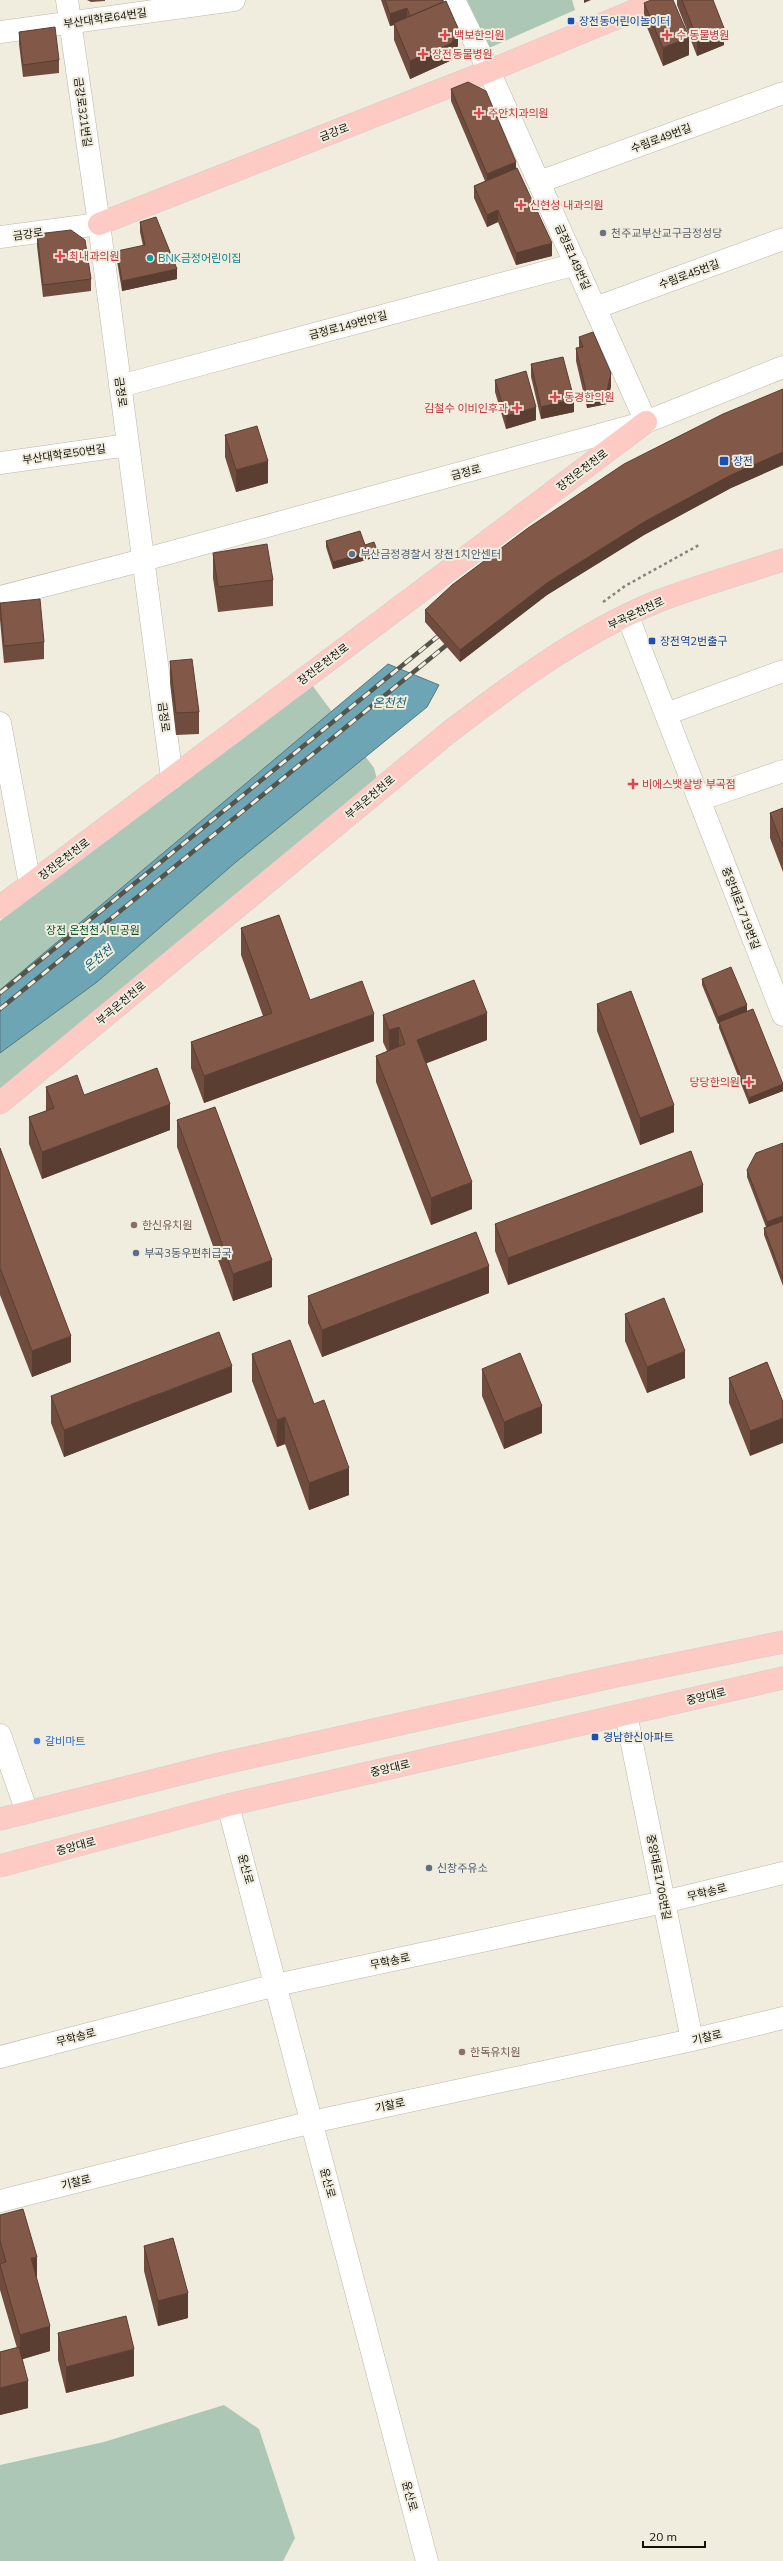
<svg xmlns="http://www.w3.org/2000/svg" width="783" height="2561" viewBox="0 0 783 2561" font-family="Mulish,'Noto Sans KR',sans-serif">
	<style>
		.green { fill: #acc7b5 }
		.water { fill: #6ea5b4; stroke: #527981 }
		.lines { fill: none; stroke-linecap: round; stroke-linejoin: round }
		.minor-casing { stroke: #bbb8a9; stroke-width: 23 }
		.major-casing { stroke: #d0cfce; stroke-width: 23 }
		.path { stroke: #868479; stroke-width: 2.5; stroke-dasharray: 3 3; stroke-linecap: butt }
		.minor { stroke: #fff; stroke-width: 22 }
		.major { stroke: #fdcac4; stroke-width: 22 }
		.rail-casing { stroke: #55544b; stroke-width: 4.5 }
		.rail { stroke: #f0edde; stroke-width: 3; stroke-dasharray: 9; stroke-linecap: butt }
		.wall { fill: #704c3e }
		.shaded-wall { fill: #5b3e32 }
		.building { fill: #825848; stroke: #5b3e32 }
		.transit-dot { fill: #1a4fb4; stroke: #f0edde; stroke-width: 1.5 }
		.health-dot { fill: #e0444e; stroke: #f0edde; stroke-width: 1.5 }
		.worship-dot { fill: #6b7280; stroke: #f0edde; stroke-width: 1.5 }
		.culture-dot { fill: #0f9aa8; stroke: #f0edde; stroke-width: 1.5 }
		.service-dot { fill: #5c6f8a; stroke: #f0edde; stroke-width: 1.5 }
		.education-dot { fill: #8d6e63; stroke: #f0edde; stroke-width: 1.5 }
		.shop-dot { fill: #3f7fe0; stroke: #f0edde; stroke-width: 1.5 }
		.labels { text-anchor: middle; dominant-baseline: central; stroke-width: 4; stroke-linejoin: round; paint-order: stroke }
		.street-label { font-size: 11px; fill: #12110b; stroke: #f0edde }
		.transit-label { font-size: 11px; fill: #164399; stroke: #f0edde; text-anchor: start }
		.health-label { font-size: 11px; fill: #be3a42; stroke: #f0edde; text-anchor: start }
		.worship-label { font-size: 11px; fill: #5b616d; stroke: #f0edde; text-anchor: start }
		.culture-label { font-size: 11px; fill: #0d838f; stroke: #f0edde; text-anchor: start }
		.service-label { font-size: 11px; fill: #4e5e75; stroke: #f0edde; text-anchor: start }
		.park-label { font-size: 11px; fill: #075330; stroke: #f0edde }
		.education-label { font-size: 11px; fill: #785e54; stroke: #f0edde; text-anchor: start }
		.shop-label { font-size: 11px; fill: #366cbe; stroke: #f0edde; text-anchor: start }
		.water-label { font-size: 12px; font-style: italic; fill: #156070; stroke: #f0edde }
	</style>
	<rect width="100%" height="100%" fill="#f0edde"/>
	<path class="green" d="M467,0H572L575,10L489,48Z
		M312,685L374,768L378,783L0,1089V921L89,850Z
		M224,2405L259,2429L295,2538L283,2561H0V2465L104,2442Z"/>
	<path class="water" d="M388,664L439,685L427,707L236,862L97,982L0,1053V990Z"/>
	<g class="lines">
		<g class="minor-casing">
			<path id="minor" d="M67,0L99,224L172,778
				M454,0L489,71L646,422
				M0,32L234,0
				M539,182L783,93
				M0,237L99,224
				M595,308L783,239
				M120,386L576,264
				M0,463L128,445
				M0,597L143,560L646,422L783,367
				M628,617L783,1015
				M666,714L783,671
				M0,723L30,884
				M699,800L783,771
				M626,1714L692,2040
				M0,1735L27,1812
				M228,1805L427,2561
				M0,2057L276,1985L664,1902L783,1873
				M0,2201L312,2122L692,2040L783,2018"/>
		</g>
		<g class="major-casing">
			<path id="major" d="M99,224L489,71L660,0
				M0,907L646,422
				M0,1103L448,733C512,684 581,633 656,602C697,586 741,574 783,560
				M0,1819L220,1764L616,1676L783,1642
				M0,1866L228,1805L783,1678"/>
		</g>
		<path class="path" d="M603,602L625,586L699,545"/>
		<use href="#minor" class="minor"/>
		<use href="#major" class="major"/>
		<g class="rail-casing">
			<path id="rail" d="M0,993L447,629
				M0,1009L454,639"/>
		</g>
		<use href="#rail" class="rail"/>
	</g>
	<path class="wall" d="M87,0H105V1L91,2Z
		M381,0H443L458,45L452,60L410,79L394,40V25L390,26Z
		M677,0H713L724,45L697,56L677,5Z
		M644,3L689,55L663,66L644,20Z
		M19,32L59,60V73L23,77L19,44Z
		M451,89L516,169L552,256L516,265L498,222L487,227L474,198V186L485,181L451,101Z
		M140,222L177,279L122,291L117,261V251L143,246L140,232Z
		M37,234L91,279V291L43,297L37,246Z
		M579,337L611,386L607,404L587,408L576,361V348H579Z
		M531,364L574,412L541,419L531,377Z
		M495,380L536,420L506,429L495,392Z
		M783,389V465L731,488L644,535L547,595L460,662L425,622V610Z
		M225,435L268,483L236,492L225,457Z
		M326,541L365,545L377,557L333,569L326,547Z
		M213,553L273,580V606L218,612L213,578Z
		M0,603L44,642V659L4,663L0,620Z
		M170,661L199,712V734L176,735L170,683Z
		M783,808V872L770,838V813Z
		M241,928L310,1000L374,1041L204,1103L191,1068V1042L263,1016L241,955Z
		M702,979L747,1011L783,1091L749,1104L719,1028V1023L718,1024L702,985Z
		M597,1004L674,1132L640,1145L597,1031Z
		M383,1015L487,1040L426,1063L472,1209L431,1225L376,1082V1056L387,1051L383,1042Z
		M46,1087L84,1095L170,1130L42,1179L29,1144V1117L46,1111Z
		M177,1120L272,1287L233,1301L177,1147Z
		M783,1143V1286L764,1235V1228L766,1227L747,1177V1170Z
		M0,1148L71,1362L32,1377L0,1295Z
		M703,1212L508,1285L495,1251V1224Z
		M489,1293L322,1357L308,1323V1296Z
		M625,1314L685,1378L647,1393L625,1341Z
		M252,1354L314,1404L349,1495L309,1510L285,1444L277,1447L252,1381Z
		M767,1362L750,1456L729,1403V1378Z
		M482,1369L542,1433L504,1449L482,1396Z
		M232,1392L64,1457L51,1423V1396Z
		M0,2215L37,2280L50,2351L22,2359L28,2408L0,2415V2352L17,2348L0,2290Z
		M144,2246L188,2318L158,2326L144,2271Z
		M58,2333L134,2376L66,2393L58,2360Z"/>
	<path class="shaded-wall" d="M584,0H591L584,3Z
		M407,8V21L394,23V25L390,26V14Z
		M458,28V45L452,60L410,79V61Z
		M724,28V45L697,56V38Z
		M689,37V55L663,66V48Z
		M516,162V175L487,187V174Z
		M498,210V222L487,227V215Z
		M552,243V256L516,265V253Z
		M177,269V279L122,291V281Z
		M611,373V386L607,404L587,408V396Z
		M574,399V412L541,419V407Z
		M536,407V420L506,429V416Z
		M783,452V465L731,488L644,535L547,595L460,662V650L547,583L644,522L731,475Z
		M268,461V483L236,492V470Z
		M377,550V557L333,569V562Z
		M747,1005V1012L719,1022V1023L718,1024V1017Z
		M487,1013V1040L417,1067V1040Z
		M374,1014V1041L204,1103V1076Z
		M399,1027V1053L389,1057V1030Z
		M783,1084V1091L749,1104V1098Z
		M170,1104V1130L42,1179V1152Z
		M674,1105V1132L640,1145V1118Z
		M472,1182V1209L431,1225V1198Z
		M703,1185V1212L508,1285V1258Z
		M783,1216V1222L767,1229V1222Z
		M272,1260V1287L233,1301V1274Z
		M489,1266V1293L322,1357V1330Z
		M71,1336V1362L32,1377V1351Z
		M685,1351V1378L647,1393V1367Z
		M232,1366V1392L64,1457V1430Z
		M542,1406V1433L504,1449V1422Z
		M285,1417V1444L277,1447V1420Z
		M783,1418V1443L750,1456V1431Z
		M349,1468V1495L309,1510V1483Z
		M37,2257V2282L31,2258Z
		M188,2293V2318L158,2326V2301Z
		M50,2326V2351L20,2360V2335Z
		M134,2349V2376L66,2393V2367Z
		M28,2381V2408L0,2415V2388Z"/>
	<path class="building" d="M385,0H443V2L410,16L407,8L390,14Z
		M651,0H673L689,37L663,48L644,3Z
		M682,0H713L724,28L697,38Z
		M446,1L458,28L452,43L410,61L394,23Z
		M55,27L59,60L23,65L19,32Z
		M468,82L486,91L516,162L487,174L451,89Z
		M517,168L552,243L516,253L498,210L487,215L474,186Z
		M156,217L177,269L122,281L117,251L145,245L140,222Z
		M71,230L85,240L91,279L43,285L37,234Z
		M593,332L611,373L607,391L587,396L576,348L583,347L579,337Z
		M563,357L574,399L541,407L531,364Z
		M526,371L536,407L506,416L495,380Z
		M783,389V452L731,475L644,522L547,583L460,650L425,610L452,585L528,528L624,464L723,414Z
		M257,426L268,461L236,470L225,435Z
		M360,531L365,545L374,542L377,550L333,562L326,541Z
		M267,544L273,580L218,587L213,553Z
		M40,599L44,642L4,646L0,603Z
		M192,659L199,712L176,713L170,661Z
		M783,808V847L770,813Z
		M279,915L310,1000L362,981L374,1014L204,1076L191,1042L272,1013L241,928Z
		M731,967L747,1005L718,1017L702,979Z
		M474,980L487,1013L417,1040L472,1182L431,1198L376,1056L405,1044L399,1027L389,1030L383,1015Z
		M631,991L674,1105L640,1118L597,1004Z
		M753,1009L783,1084L749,1098L719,1022Z
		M157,1068L170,1104L42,1152L29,1117L54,1108L46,1087L77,1075L84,1095Z
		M215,1107L272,1260L233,1274L177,1120Z
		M783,1143V1216L767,1222L747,1170L756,1153Z
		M0,1148L71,1336L32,1351L0,1268Z
		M691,1151L703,1185L508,1258L495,1224Z
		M783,1221V1279L764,1228Z
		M476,1232L489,1266L322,1330L308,1296Z
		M664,1298L685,1351L647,1367L625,1314Z
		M219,1332L232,1366L64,1430L51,1396Z
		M290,1340L314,1404L324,1400L349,1468L309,1483L285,1417L277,1420L252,1354Z
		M520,1353L542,1406L504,1422L482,1369Z
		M767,1362L783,1402V1418L750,1431L729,1378Z
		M23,2209L37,2257L31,2258L50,2326L20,2335L0,2265V2264L6,2262L0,2241V2215Z
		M173,2238L188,2293L158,2301L144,2246Z
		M126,2316L134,2349L66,2367L58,2333Z
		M19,2347L28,2381L0,2388V2352Z"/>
	<g class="transit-dot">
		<rect x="567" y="17" width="8" height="8" rx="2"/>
		<rect x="719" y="456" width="10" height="10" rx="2"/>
		<rect x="648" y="637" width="8" height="8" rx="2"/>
		<rect x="591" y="1733" width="8" height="8" rx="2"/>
	</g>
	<g class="health-dot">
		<path d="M443 29h4v4h4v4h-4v4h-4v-4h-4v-4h4z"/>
		<path d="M665 29h4v4h4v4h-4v4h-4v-4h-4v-4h4z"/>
		<path d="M421 48h4v4h4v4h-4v4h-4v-4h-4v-4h4z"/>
		<path d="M477 107h4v4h4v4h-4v4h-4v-4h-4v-4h4z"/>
		<path d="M519 199h4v4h4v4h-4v4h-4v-4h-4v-4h4z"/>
		<path d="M58 250h4v4h4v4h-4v4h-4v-4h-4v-4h4z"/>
		<path d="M553 391h4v4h4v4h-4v4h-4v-4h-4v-4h4z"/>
		<path d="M515 402h4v4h4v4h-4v4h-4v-4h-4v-4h4z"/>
		<path d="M631 778h4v4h4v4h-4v4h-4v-4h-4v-4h4z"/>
		<path d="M747 1076h4v4h4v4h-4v4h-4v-4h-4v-4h4z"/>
	</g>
	<circle class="worship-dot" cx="603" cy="233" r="4"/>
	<circle class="culture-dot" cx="150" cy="258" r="4"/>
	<g class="service-dot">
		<circle cx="352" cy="554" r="4"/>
		<circle cx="136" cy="1253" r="4"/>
		<circle cx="429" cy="1868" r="4"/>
	</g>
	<g class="education-dot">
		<circle cx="134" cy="1225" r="4"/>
		<circle cx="462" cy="2052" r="4"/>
	</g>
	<circle class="shop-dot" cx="37" cy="1741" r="4"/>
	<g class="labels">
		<g class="street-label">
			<text transform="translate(105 18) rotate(-8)">부산대학로64번길</text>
			<text transform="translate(83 112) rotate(82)">금강로321번길</text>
			<text transform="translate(334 132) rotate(-21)">금강로</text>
			<text transform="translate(661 138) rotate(-20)">수림로49번길</text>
			<text transform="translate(28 234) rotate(-8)">금강로</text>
			<text transform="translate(573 257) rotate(66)">금정로149번길</text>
			<text transform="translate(689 274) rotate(-20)">수림로45번길</text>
			<text transform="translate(348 325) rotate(-15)">금정로149번안길</text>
			<text transform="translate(121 392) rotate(82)">금정로</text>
			<text transform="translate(64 454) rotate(-8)">부산대학로50번길</text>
			<text transform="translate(582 470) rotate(-37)">장전온천천로</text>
			<text transform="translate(466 472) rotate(-15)">금정로</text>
			<text transform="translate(636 613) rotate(-25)">부곡온천천로</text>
			<text transform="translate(323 664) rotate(-37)">장전온천천로</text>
			<text transform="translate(164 717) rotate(83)">금정로</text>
			<text transform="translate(370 797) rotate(-40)">부곡온천천로</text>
			<text transform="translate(64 859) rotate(-37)">장전온천천로</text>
			<text transform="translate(741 908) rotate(69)">중앙대로1719번길</text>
			<text transform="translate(121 1003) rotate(-40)">부곡온천천로</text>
			<text transform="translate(706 1696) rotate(-13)">중앙대로</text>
			<text transform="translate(390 1768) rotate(-13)">중앙대로</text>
			<text transform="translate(76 1846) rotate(-15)">중앙대로</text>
			<text transform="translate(246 1869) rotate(75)">윤산로</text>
			<text transform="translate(659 1877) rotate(79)">중앙대로1706번길</text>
			<text transform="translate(707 1892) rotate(-14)">무학송로</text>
			<text transform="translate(390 1961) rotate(-12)">무학송로</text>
			<text transform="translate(76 2037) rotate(-15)">무학송로</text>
			<text transform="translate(707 2037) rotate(-13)">기찰로</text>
			<text transform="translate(390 2105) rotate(-12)">기찰로</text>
			<text transform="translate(76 2182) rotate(-14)">기찰로</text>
			<text transform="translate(328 2183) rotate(75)">윤산로</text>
			<text transform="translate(410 2496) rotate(75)">윤산로</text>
		</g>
		<g class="transit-label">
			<text x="579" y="21">장전동어린이놀이터</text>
			<text x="733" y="461">장전</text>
			<text x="660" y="641">장전역2번출구</text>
			<text x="603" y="1737">경남한신아파트</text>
		</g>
		<g class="health-label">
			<text x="454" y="35">백보한의원</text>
			<text x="676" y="35">수 동물병원</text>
			<text x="432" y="54">장전동물병원</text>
			<text x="488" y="113">주안치과의원</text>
			<text x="530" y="205">신현성 내과의원</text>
			<text x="69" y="256">최내과의원</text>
			<text x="564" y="397">동경한의원</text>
			<text x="508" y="408" text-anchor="end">김철수 이비인후과</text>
			<text x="642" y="784">비에스뱃살방 부곡점</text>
			<text x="740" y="1082" text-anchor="end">당당한의원</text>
		</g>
		<g class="worship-label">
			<text x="611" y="233">천주교부산교구금정성당</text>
		</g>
		<g class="culture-label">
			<text x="158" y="258">BNK금정어린이집</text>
		</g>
		<g class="service-label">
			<text x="360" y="554">부산금정경찰서 장전1치안센터</text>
			<text x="144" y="1253">부곡3동우편취급국</text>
			<text x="437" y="1868">신창주유소</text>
		</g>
		<g class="park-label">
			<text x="93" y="930">장전 온천천시민공원</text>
		</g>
		<g class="education-label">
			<text x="142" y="1225">한신유치원</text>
			<text x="470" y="2052">한독유치원</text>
		</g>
		<g class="shop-label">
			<text x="45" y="1741">갈비마트</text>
		</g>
		<g class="water-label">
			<text x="389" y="702">온천천</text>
			<text transform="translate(98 958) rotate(-39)">온천천</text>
		</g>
	</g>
	<path d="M643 2541v6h62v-6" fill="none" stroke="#12110b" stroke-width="2"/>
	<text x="649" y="2541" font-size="12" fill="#12110b" stroke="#f0edde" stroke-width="3" paint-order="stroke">20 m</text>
</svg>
